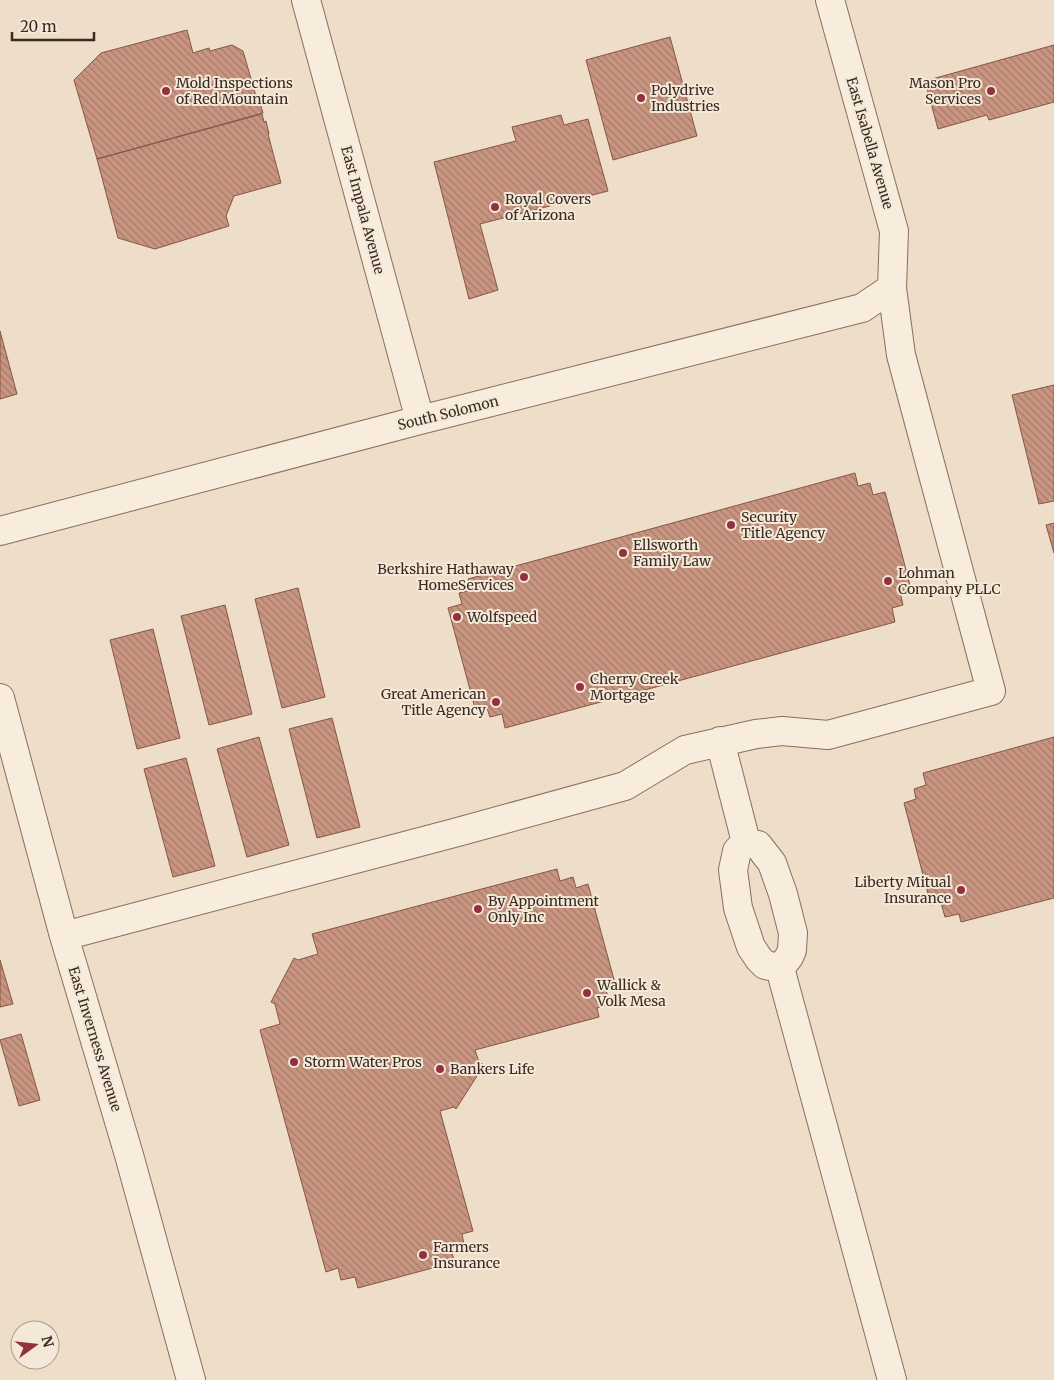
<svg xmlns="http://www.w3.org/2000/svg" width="1054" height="1380" viewBox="0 0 1054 1380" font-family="Merriweather,serif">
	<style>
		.building { fill: url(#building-back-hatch); stroke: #865645 }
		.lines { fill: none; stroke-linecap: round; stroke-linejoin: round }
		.minor-casing { stroke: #886f5e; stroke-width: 30 }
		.minor { stroke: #f8ecdc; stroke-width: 28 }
		.poi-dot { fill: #94313f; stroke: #f4e9d8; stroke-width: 2 }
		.labels { text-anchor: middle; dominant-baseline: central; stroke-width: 4; stroke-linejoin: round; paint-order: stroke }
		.poi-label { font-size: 14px; fill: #3a2a21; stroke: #f4e9d8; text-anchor: start }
		.street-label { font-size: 14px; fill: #3a2a21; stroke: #f4e9d8 }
	</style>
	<defs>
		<pattern id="building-back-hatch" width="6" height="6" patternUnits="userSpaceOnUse" patternTransform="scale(1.25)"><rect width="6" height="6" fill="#c99581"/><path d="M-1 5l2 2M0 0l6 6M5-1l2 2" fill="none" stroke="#a47a69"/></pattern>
	</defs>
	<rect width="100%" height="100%" fill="#edddc9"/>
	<path class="building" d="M187,30L193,53L209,48L210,51L232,45L243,51L258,103H260L263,113L97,159L74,80L101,53Z
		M670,37L697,136L613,160L586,60Z
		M1054,45V102L989,120L987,115L938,129L925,81Z
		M262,114L264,122L266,121L269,134H268L281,183L234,196L226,216L229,226L155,249L118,238L97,159Z
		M561,115L564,125L588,119L608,191L480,224L498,290L469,299L434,162L516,141L512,127Z
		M0,331L17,394L0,399Z
		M1054,385V501L1039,504L1012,395Z
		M855,473L858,486L870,483L873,495L885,492L900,547L911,589L900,592L903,605L892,608L895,622L505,728L502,714L490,717L486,705L475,708L448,608L462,604L459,593L471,590L468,579Z
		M1054,523V553L1046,525Z
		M298,588L325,697L282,708L255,599Z
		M225,605L252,714L209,725L181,616Z
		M153,629L180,738L137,749L110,640Z
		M332,718L360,827L317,838L289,729Z
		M259,737L289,845L247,857L217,749Z
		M1054,737V898L961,922L959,914L945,917L941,903L931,905L904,803L916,799L914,789L926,785L923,773Z
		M186,758L215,866L173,877L144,769Z
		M557,869L560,881L573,877L576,888L588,884L616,987L606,990L610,1004L597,1008L599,1017L475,1050L479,1062L484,1065L456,1109L454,1107L440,1111L473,1231L462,1234L464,1244L450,1248L455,1262L358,1288L355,1277L341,1280L338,1268L326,1272L260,1030L280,1024L275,1004L271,1002L294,958L298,960L318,954L312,934Z
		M0,960L13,1004L0,1007Z
		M21,1034L40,1100L19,1106L0,1040Z"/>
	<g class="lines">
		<g class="minor-casing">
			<path id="minor" d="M306,0L420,420
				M0,531L420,420L862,308L892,288
				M0,698L64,936L129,1155L191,1380
				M720,741L746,842
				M746,842L758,845L772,863L783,894L793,933L792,950L789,957L780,968L765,965L759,959L751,947L738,908L733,870L737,851Z
				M64,936L454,833L625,786L685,750L756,734L782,731L828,735L991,691L901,355L892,288L894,231L830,0
				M780,968L892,1380"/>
		</g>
		<use href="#minor" class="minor"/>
	</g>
	<g class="poi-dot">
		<circle cx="166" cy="91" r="5"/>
		<circle cx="991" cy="91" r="5"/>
		<circle cx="641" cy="98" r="5"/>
		<circle cx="495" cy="207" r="5"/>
		<circle cx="731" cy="525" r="5"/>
		<circle cx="623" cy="553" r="5"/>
		<circle cx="524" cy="577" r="5"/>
		<circle cx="888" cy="581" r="5"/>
		<circle cx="457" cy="617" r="5"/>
		<circle cx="580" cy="687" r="5"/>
		<circle cx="496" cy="702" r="5"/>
		<circle cx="961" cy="890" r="5"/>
		<circle cx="478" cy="909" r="5"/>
		<circle cx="587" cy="993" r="5"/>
		<circle cx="294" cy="1062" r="5"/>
		<circle cx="440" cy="1069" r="5"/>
		<circle cx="423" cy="1255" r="5"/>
	</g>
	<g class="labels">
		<g class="poi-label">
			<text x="176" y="83">Mold Inspections<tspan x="176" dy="16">of Red Mountain</tspan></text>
			<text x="981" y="83" text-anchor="end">Mason Pro<tspan x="981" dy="16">Services</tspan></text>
			<text x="651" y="90">Polydrive<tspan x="651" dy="16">Industries</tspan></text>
			<text x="505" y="199">Royal Covers<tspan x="505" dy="16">of Arizona</tspan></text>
			<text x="741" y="517">Security<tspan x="741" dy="16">Title Agency</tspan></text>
			<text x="633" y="545">Ellsworth<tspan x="633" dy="16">Family Law</tspan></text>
			<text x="514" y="569" text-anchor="end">Berkshire Hathaway<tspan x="514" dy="16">HomeServices</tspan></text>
			<text x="898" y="573">Lohman<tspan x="898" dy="16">Company PLLC</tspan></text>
			<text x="467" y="617">Wolfspeed</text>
			<text x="590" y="679">Cherry Creek<tspan x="590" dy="16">Mortgage</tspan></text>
			<text x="486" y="694" text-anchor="end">Great American<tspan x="486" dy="16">Title Agency</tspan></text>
			<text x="951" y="882" text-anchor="end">Liberty Mitual<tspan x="951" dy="16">Insurance</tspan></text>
			<text x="488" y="901">By Appointment<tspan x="488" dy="16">Only Inc</tspan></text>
			<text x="597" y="985">Wallick &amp;<tspan x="597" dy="16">Volk Mesa</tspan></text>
			<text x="304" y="1062">Storm Water Pros</text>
			<text x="450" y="1069">Bankers Life</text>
			<text x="433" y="1247">Farmers<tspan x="433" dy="16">Insurance</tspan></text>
		</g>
		<g class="street-label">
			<text transform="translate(870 143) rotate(74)">East Isabella Avenue</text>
			<text transform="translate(363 210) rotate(75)">East Impala Avenue</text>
			<text transform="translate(448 413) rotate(-14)">South Solomon</text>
			<text transform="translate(95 1039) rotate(73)">East Inverness Avenue</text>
		</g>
	</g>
	<g transform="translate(35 1345) rotate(75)"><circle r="24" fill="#f4e9d8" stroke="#aa9d8f"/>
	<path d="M0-4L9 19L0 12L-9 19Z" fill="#94313f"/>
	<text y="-8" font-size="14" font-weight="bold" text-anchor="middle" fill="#3a2a21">N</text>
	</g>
	<path d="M12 32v8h82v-8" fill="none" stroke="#3a2a21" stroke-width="2.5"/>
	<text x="20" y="32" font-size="15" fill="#3a2a21" stroke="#f4e9d8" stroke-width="4" paint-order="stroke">20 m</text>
</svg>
